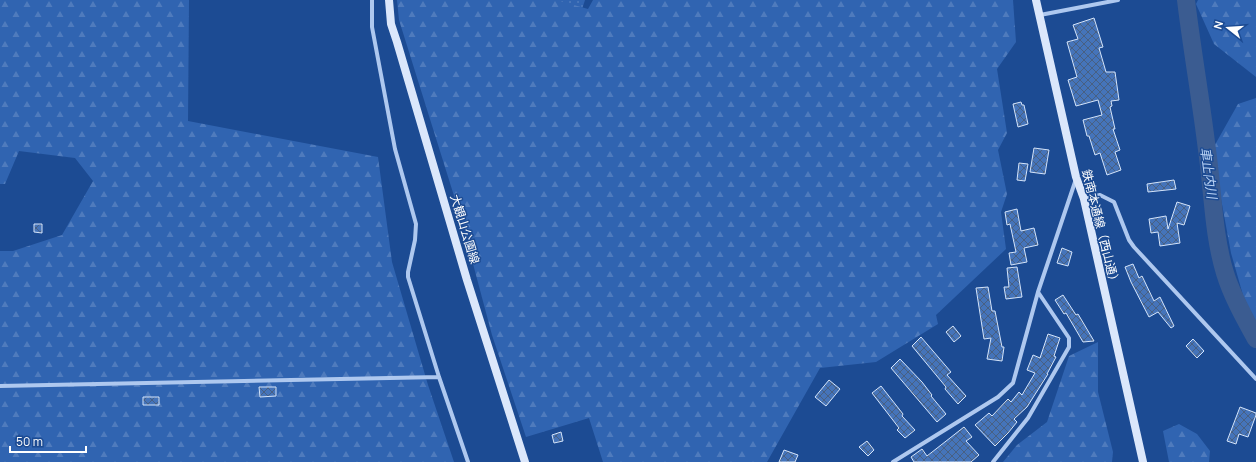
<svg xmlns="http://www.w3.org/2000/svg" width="1256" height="462" viewBox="0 0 1256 462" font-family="Manrope,'Noto Sans JP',sans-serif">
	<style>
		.grass { fill: url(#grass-dots) }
		.forest { fill: url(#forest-firs) }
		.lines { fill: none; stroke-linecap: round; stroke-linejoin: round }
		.river { stroke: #3b5c91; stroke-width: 18 }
		.building { fill: url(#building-cross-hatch); stroke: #d4e4fa }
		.street { stroke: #aec8ef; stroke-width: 4 }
		.secondary { stroke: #dbe7fb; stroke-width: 8 }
		.labels { text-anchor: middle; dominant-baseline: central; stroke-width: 3; stroke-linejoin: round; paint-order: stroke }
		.street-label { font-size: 12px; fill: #fff; stroke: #1c4b93 }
		.water-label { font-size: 13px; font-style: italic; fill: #bad3f5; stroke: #1c4b93 }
	</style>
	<defs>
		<pattern id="grass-dots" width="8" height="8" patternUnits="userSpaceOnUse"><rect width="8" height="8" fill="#3064b1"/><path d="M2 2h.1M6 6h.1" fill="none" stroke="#4f7bbd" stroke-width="1.8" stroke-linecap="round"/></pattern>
		<pattern id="forest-firs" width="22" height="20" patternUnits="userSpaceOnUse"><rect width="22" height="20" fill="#3064b1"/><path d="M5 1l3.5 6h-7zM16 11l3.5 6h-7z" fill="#4f7bbd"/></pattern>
		<pattern id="building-cross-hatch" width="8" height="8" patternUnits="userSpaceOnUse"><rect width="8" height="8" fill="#4574ba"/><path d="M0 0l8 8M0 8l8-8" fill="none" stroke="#486083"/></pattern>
	</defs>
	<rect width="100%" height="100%" fill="#1c4b93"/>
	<path class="grass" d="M555,0H585L576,28Z"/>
	<path class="forest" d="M0,0H189L188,121L378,157L392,262L428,385L454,462H0V251H13L62,235L93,181L75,158L19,151L5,184H0Z
		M397,0H556L588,9L593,0H1013L1016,42L997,69L1007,133L998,150L1007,194L1001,212L1006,249L936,315L938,324L876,362L820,368L767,462H603L589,418L526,437L492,335L460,215L399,20Z
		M1198,0H1256V77L1214,44L1196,4Z
		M1256,98V323L1245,302L1231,253L1212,150L1238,104Z
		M1098,342V392L1113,452L1112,462H1003L1017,445L1047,422L1069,356Z
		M1179,424L1197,434L1210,451L1209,462H1169L1163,431Z"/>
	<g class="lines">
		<path class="river" d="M1186,0C1192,50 1201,100 1207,150C1213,191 1213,234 1225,273C1232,296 1245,319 1256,339"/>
	</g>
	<path class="building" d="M1094,18L1103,47L1099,48L1106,72H1115L1119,100L1111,101L1112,106L1110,107L1115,129H1113L1120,150L1115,152L1121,170L1107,175L1100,153L1095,155L1089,136H1087L1083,120L1102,115L1098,100L1076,106L1068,80L1077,77L1067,42L1078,39L1073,25Z
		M1021,102L1022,105H1024L1028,124L1018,127L1013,104Z
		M1034,148L1049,150L1045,174L1030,172Z
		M1019,163L1028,164L1025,181L1017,180Z
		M1174,180L1176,189L1148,192L1147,184Z
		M1177,202L1190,206L1184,225L1177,223L1180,243L1160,246L1158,232L1151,233L1149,219L1166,216L1168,229Z
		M1017,209L1021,231L1034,228L1038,245L1024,248L1027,262L1011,265L1009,253L1016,252L1010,224L1007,225L1005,212Z
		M34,224H42V233L34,232Z
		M1062,248L1072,252L1068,266L1057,263Z
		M1133,264L1139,278L1142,276L1154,301L1160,297L1174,326L1171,328L1158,312L1149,317L1131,282L1125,267Z
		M1017,267L1022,297L1006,299L1004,287H1009L1007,268Z
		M988,287L992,311H995L1002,347H1004L1002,361L987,359L991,338L984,339L976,288Z
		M1063,295L1076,315L1078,314L1094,341L1083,342L1066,313L1064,314L1055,300Z
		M953,326L961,336L954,342L946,332Z
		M1048,334L1060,338L1054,356L1056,357L1047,374H1048L1027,407L1014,419L1017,422L1008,433L995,446L975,425L989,413L992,416L1008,399L1011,402L1019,392L1022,395L1035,373L1027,370L1033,355L1040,358Z
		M921,337L951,372L947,375L966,396L958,404L945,389L946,387L912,346Z
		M1193,339L1204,351L1197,358L1186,346Z
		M900,359L922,382L932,395L931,396L946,414L937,422L891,368Z
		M829,380L840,389L826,406L815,397Z
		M881,386L903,414L902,416L915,430L905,438L897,430L899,428L872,393Z
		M259,387H276V396L260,397Z
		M143,397H159V405H143Z
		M1240,407L1256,413V415L1248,437L1239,434L1236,444L1227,441Z
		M964,427L972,437L966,441L979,455L971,462H914L911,457L922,449L927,456Z
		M561,432L563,441L554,443L552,435Z
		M867,441L874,450L868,456L859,447Z
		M784,450L798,455L795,462H779Z"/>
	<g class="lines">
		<path class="street" d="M372,0V27L395,149L416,224L415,240L408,272V277L439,377L468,462
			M1040,15L1118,0
			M1084,199L1100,195L1114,202L1129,240L1134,247L1256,379
			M1038,292L1076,179
			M0,386L439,377
			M893,462L998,397L1013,383L1038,292L1069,338V347L1028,418L993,462"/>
		<path class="secondary" d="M389,0L391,24L397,42L467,280L525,462
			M1036,0L1076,177L1084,199L1143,462"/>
	</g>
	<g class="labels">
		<g class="street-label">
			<text transform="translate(1101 228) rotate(76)">鉄南本通線（西山通）</text>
			<text transform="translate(465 229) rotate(73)">大観山公園線</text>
		</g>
		<g class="water-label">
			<text transform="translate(1209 173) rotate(82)">車止内川</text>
		</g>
	</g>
	<g transform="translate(1228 28) rotate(287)" stroke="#1c4b93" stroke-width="3" paint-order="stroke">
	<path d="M0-3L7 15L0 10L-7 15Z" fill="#ffffff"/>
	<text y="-6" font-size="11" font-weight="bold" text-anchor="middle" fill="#ffffff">N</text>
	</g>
	<path d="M10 446v6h76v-6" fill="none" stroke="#ffffff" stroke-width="2"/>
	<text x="16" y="446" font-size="12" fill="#ffffff" stroke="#1c4b93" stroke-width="3" paint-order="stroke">50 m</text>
</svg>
